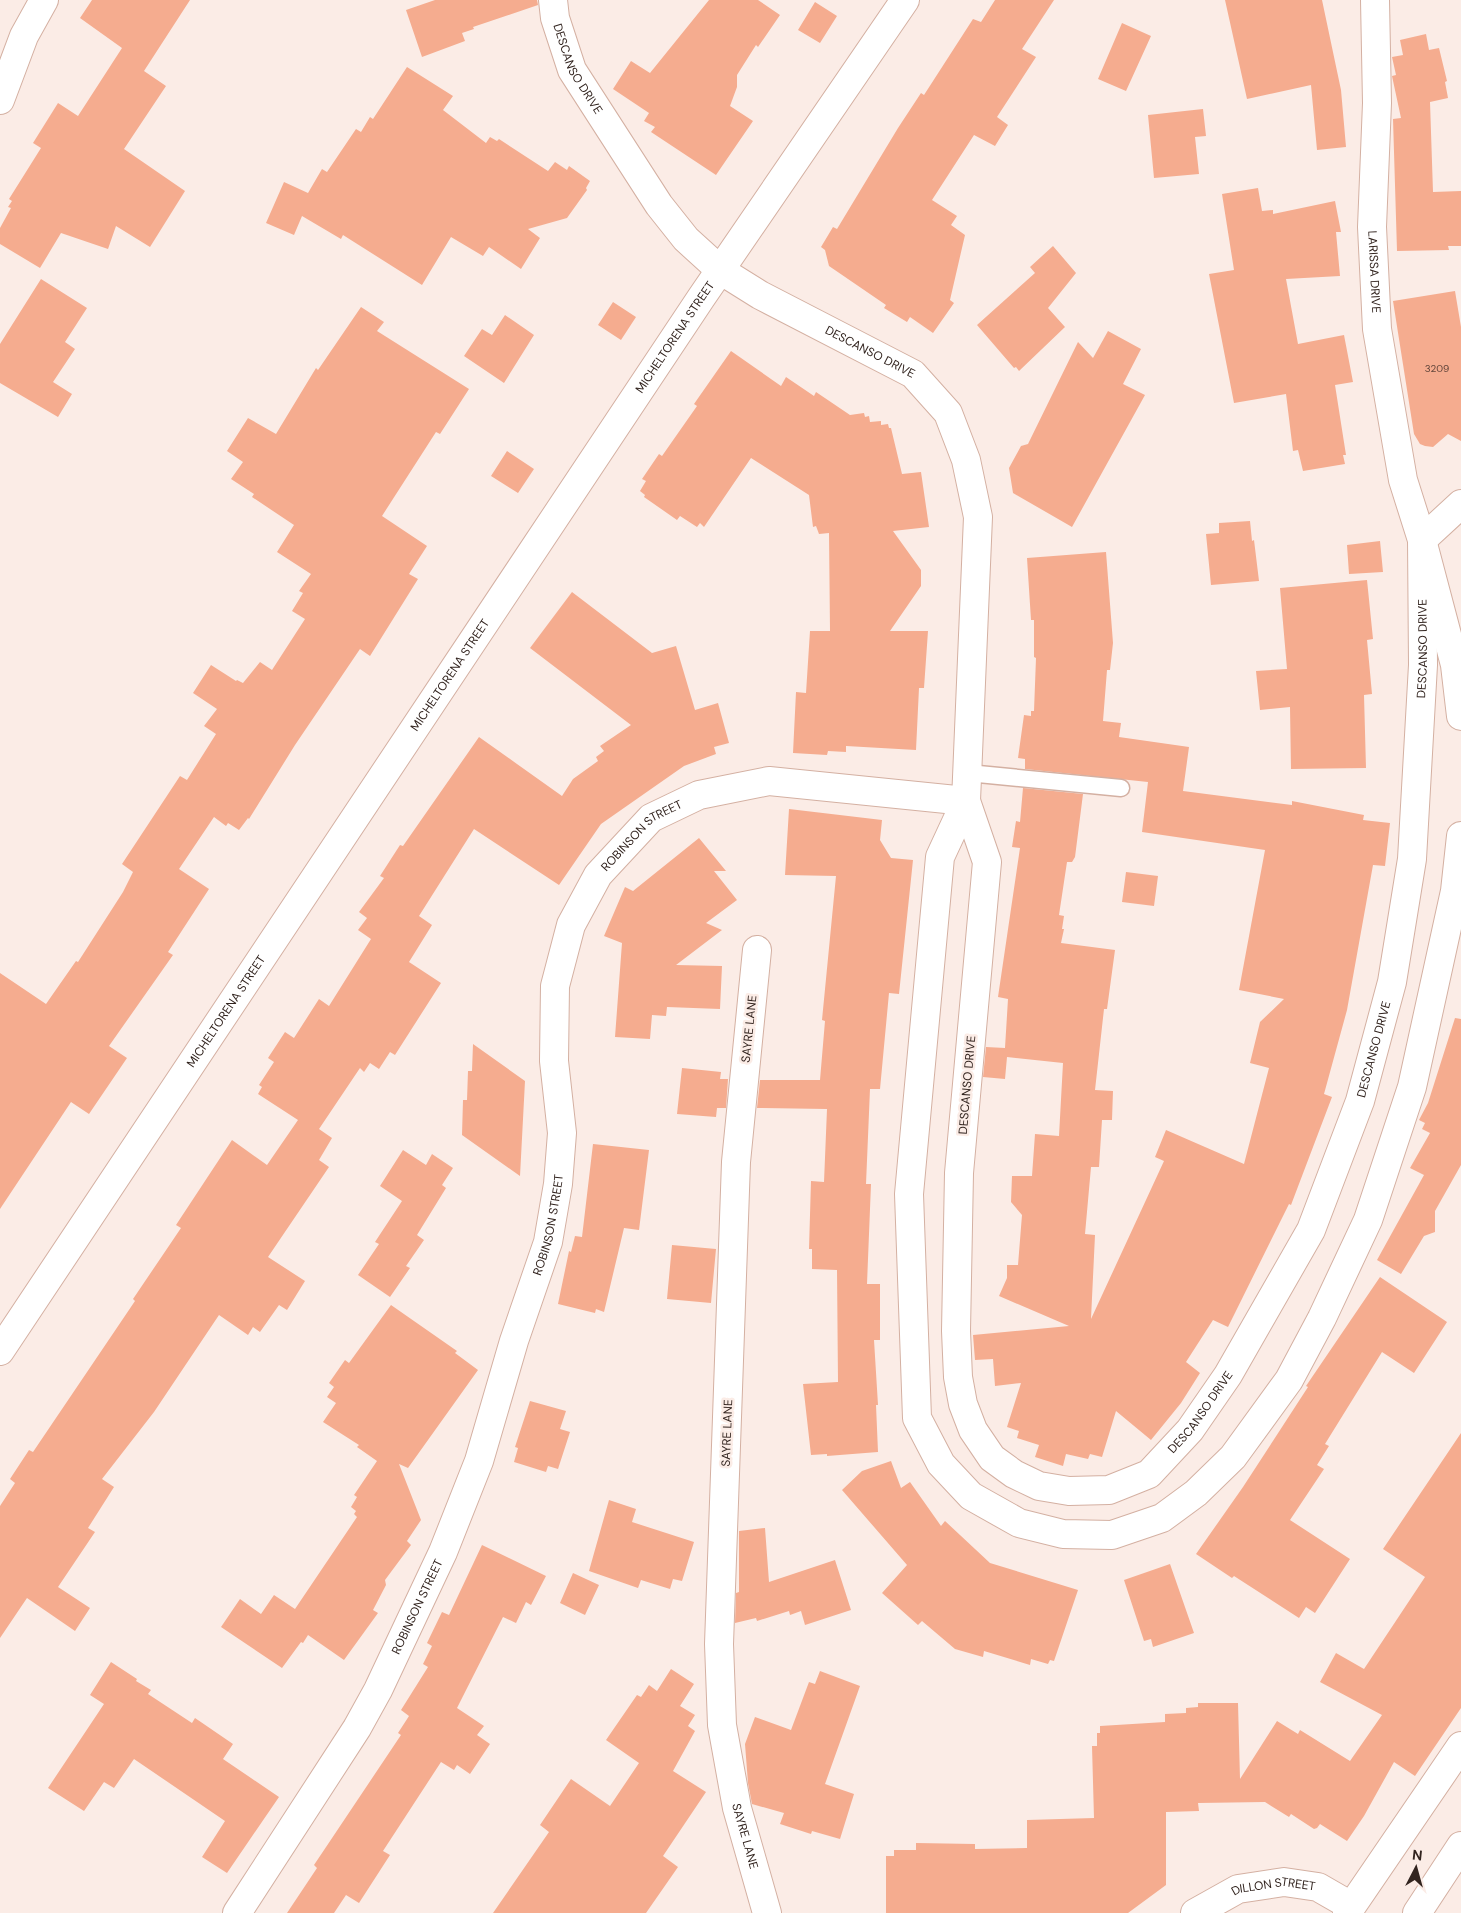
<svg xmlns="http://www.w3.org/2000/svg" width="1461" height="1913" viewBox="0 0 1461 1913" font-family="'DM Sans',sans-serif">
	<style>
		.building { fill: #f5ac8f }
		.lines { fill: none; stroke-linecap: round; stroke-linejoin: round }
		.lane-casing { stroke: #d4b0a2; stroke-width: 19 }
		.street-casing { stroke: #d4b0a2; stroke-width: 30 }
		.lane { stroke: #fff; stroke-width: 16 }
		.street { stroke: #fff; stroke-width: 28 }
		.labels { text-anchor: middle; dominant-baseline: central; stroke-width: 5; stroke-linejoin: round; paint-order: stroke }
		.number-label { font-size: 10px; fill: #63463b }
		.street-label { font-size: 12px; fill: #32241f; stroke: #fbece6 }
	</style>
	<rect width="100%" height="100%" fill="#fbece6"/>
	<path class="building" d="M92,0H190L144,71L166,86L124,149L185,191L150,247L116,226L108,249L61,233L40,268L0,244V228L11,208L8,207L12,201L9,199L41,148L33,143L58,103L78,116L122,48L80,18Z
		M435,0H537L538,5L473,27L474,29L462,33L465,41L422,57L406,10Z
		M709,0H758L780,15L758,47L756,45L737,75V87L730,106L753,121L716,175L651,132L655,127L644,121L649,113L613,89L631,61L650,73Z
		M995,0H1054L1022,49L1036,57L997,117L1008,125L995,146L974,135L932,200L957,216L951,225L965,235L950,300L954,303L933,333L910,317L907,322L884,308L886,305L829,266L825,250L821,247L833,227L837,229L898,128L921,93L924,95L973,19L981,22Z
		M1225,0H1322L1341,90L1346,147L1317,150L1311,85L1247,99Z
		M815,2L837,16L820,43L798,30Z
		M1122,23L1151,36L1126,91L1098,79Z
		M1426,34L1429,50L1439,48L1447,81L1445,82L1448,98L1430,102L1433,192L1461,191V246H1448L1449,250L1397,251L1393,119L1401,118L1392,76L1396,75L1392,57L1403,55L1400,40Z
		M407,67L453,96L443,110L486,143L490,137L497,141L499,139L548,171L555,162L567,170L569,166L590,181L586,188L587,190L567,218L528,229L540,238L521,269L489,247L483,256L451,237L422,285L343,235L341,239L302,216L294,235L266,223L284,182L308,193L322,169L327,172L356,129L361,132L370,117L373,119Z
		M1203,109L1206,136L1195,137L1199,174L1154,178L1148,115Z
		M1258,188L1262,211L1273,210V214L1335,201L1341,232H1336L1340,276L1286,279L1298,344L1344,335L1353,382L1335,385L1346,455H1343L1345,464L1303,471L1298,450L1293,451L1286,394L1234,403L1209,274L1234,270L1222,194Z
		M1053,246L1076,273L1048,308L1065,327L1019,371L1016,367L1014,368L977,325L1035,273L1030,267Z
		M41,279L87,308L65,342L75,349L53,382L72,394L58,417L0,383V344Z
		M1455,291L1461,327V441L1448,434L1433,447L1425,446L1420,444L1414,434L1393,301Z
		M613,302L636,317L621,340L598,325Z
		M361,307L384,322L377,331L469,389L440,434L436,432L382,516L427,546L409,574L418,579L370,656L360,649L295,745L249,819L248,818L239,830L228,823L226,826L214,817L179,869L209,889L168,952L173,955L109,1046L127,1058L89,1114L71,1102L0,1209V973L46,1004L76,961L78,962L123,892L133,872L122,864L180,776L187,780L216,734L204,726L217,709L193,693L211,665L236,681L237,680L243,683L260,662L272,670L305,619L292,611L303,593L299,591L311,574L277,552L294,525L252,497L254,494L231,479L243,462L227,451L248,418L276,434L316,368L318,370Z
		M505,315L534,335L504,383L464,356L482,329L492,335Z
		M1108,331L1141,349L1123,384L1145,395L1072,527L1013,493L1009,468L1021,446L1028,444L1078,342L1093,358Z
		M731,351L781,386L786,377L814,396L816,392L850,415L864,413L865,417L869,416L870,422L881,421V425L888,424L889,428H891L902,474L921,472L929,527L893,531L921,570V586L890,631H928L924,688H919L916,750L846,746V752L828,751L827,755L793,753L796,692L806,693L810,631H830L829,533L819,534L816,526L813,527L809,495L751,458L704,527L700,523L697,527L680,516L677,520L644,497L645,495L640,491L646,481L642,479L659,454L662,456L697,406L694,404Z
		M507,451L534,469L518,493L491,476Z
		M1250,521L1252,541L1254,540L1259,581L1211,585L1206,534L1219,533V523Z
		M1380,541L1383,572L1349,574L1347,545Z
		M1106,552L1113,643L1110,670H1107L1103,721L1121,723L1119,737L1189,747L1183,791L1292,805V801L1364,815L1363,820L1390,823L1385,866L1373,865L1347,1010L1324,1094L1332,1097L1291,1205L1289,1204L1228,1327L1213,1320L1186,1362L1200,1373L1181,1403L1151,1440L1116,1411L1102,1457L1090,1454L1088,1459L1066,1454L1063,1466L1035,1457L1039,1445L1017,1438L1019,1431L1007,1427L1021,1383L995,1386L993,1359L975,1360L973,1335L1069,1326L999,1296L1007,1278V1265H1018L1022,1215L1011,1202L1012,1176H1032L1035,1134L1059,1136L1063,1063L1007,1057L1005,1079L983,1077L986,1047L1005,1048L1008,999L998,997L1020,848L1012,847L1016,821L1020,822L1023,788L1083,794L1075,857L1072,862H1067L1059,915L1064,916L1062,929H1064L1061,943L1115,950L1107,1009H1104L1095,1090L1113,1091L1112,1120H1102L1099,1167H1091L1085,1234L1095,1235L1091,1319L1164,1161L1155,1157L1166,1130L1244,1164L1269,1068L1250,1063L1260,1022L1284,999L1239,990L1265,850L1142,832L1148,782L1025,769V759L1018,758L1024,715L1031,716V711H1034L1036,658L1034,657V620H1031L1027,558Z
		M1367,580L1373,639L1367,640L1372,694L1364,695L1366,768L1291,769L1290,707L1260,710L1256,671L1287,669L1280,588Z
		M572,592L652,653L676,646L695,710L718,703L729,743L714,747L716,754L684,766L601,824L559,885L474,829L419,916L432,925L409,962L441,983L395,1055L390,1052L379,1069L370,1063L364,1072L360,1068L319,1129L332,1138L319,1160L329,1167L268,1257L305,1281L287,1310L279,1305L260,1332L253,1327L248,1335L219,1315L154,1412L102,1479L114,1487L88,1528L95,1532L58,1587L90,1608L75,1631L27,1598L0,1638V1506L15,1483L10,1479L29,1450L33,1452L135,1301L133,1299L181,1228L176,1225L232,1140L267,1165L298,1120L258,1094L262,1087L259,1085L274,1062L268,1058L285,1032L294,1038L319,999L329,1006L371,939L358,930L367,918L359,912L384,878L380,876L400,845L403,846L479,737L562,796L573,779L598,761L596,757L604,751L600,746L631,725L530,648Z
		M789,809L882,820L880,840L891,858L913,860L899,994L889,993L880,1089H870L866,1184H871L867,1284H880V1340H874L878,1405H876L878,1452L827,1456V1454L811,1455L803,1384L838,1382L837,1270L812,1269V1249H809L811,1181L824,1182L827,1109L757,1108L760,1080H820L825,1021L822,1020L836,876L785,875Z
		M699,838L726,871H714L737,900L706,923L722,930L676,965L722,966L720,1009L667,1007L666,1016L652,1015L650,1039L615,1037L622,943L604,936L625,887L633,891Z
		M1126,872L1158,876L1154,906L1122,902Z
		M1455,1018L1461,1019V1165L1435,1211V1232L1424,1236L1401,1274L1377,1260L1424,1175L1410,1168L1430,1133L1422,1129L1425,1123L1419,1120L1428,1103Z
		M473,1044L525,1081L520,1176L462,1135L463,1100H467L468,1071H472Z
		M682,1068L721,1072L720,1079H728L726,1108H717L716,1117L677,1114Z
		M593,1144L649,1150L639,1230L624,1228L604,1312L596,1309L595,1313L558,1304L569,1251L571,1252L575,1236L582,1237Z
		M403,1150L426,1165L432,1154L453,1168L442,1185L446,1188L417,1235L424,1240L406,1266L410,1268L390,1297L358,1275L379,1244L375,1242L402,1201L380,1186Z
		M672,1245L716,1249L711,1303L667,1299Z
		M1380,1277L1447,1322L1414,1373L1382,1352L1325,1444L1329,1446L1317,1465L1324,1469L1290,1520L1350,1559L1315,1613L1306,1607L1299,1618L1234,1576L1232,1578L1196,1554L1243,1487L1308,1387L1306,1386Z
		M391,1305L457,1351L455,1353L478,1370L408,1468L399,1464L421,1520L407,1541L411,1545L385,1580L386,1585L373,1610L378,1613L344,1660L308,1635L303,1643L301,1642L282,1668L221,1627L240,1599L261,1614L274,1595L295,1609L357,1517L354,1514L356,1511L351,1507L357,1497L354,1495L377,1461L357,1447L359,1445L323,1422L336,1403L327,1397L334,1387L329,1383L345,1360L349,1363Z
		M530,1401L566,1411L560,1429L570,1432L558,1469L548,1466L546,1472L514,1462L518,1448L515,1447Z
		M1461,1433V1708L1415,1776L1394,1762L1364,1816L1347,1841L1320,1824L1317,1828L1314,1829L1291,1814L1289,1817L1265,1802L1198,1803L1199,1811L1166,1812V1885L1128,1913H886V1856H894V1850H916V1843L975,1844V1849L1027,1848V1820L1094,1818L1092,1746H1097V1733H1100V1726L1165,1722V1714L1186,1713V1708L1198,1707V1703H1238L1240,1779L1277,1721L1298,1734L1300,1730L1350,1761L1382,1715L1320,1682L1336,1653L1364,1669L1425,1577L1383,1549Z
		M891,1461L901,1488L910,1482L941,1526L945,1521L990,1563L1078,1590L1054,1661L1050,1660L1048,1664L1031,1659L1030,1665L984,1651L983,1657L955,1649L922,1621L918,1625L882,1593L907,1565L842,1490L862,1471Z
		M609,1500L636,1509L632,1522L694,1542L682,1581L673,1579L670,1589L641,1580L638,1588L589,1571Z
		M765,1528L769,1582L835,1560L851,1610L805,1625L801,1611L790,1615L789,1611L757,1621L756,1618L735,1623L736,1593L739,1592V1531Z
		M482,1545L546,1576L531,1605L526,1602L516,1623L503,1617L457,1708L484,1726L477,1735L490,1744L470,1774L457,1765L454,1770L441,1762L383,1851L390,1855L359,1903L346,1895L334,1913H287L317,1868L314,1865L401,1735L398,1733L409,1716L401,1710L428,1667L423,1664L432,1646L427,1643L442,1612L449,1615Z
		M1170,1564L1194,1633L1153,1647L1151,1639L1144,1641L1124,1580Z
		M573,1573L599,1585L585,1615L560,1603Z
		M111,1662L137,1679L136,1681L151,1690L148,1694L192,1723L195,1718L233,1744L223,1759L279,1797L227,1873L202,1857L225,1821L134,1759L114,1788L104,1782L84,1811L48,1788L104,1704L90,1695Z
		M671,1669L694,1684L680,1706L695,1715L688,1726L695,1731L673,1771L706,1792L663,1856L678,1867L646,1913H493L549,1832L540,1825L571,1779L610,1806L639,1763L606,1740L637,1695L641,1697L649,1685L657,1691Z
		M820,1671L860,1686L825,1784L854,1794L840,1839L812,1831L811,1834L780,1824L784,1813L752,1804L748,1783L745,1744L755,1717L791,1730L809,1682L815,1684Z"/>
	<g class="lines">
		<g class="lane-casing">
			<path id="lane" d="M968,773L1121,788"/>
		</g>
		<g class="street-casing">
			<g id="street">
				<path id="s1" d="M553,0L555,18L572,70L659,205L686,239L720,270L760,295L913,374L948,413L966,460L978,517L966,801L940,857L909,1194L917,1418L941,1464L971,1496L1019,1523L1063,1534L1112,1535L1162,1518L1196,1493L1233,1457L1289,1380L1322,1318L1368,1220L1412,1087L1455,891L1461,836"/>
				<path id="s2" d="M1375,0L1377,103L1372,227L1377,329L1403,480L1422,540L1455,665L1461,716"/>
				<path d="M0,100L24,36L44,0"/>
				<path id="s3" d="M966,801L987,862L959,1173L956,1331L958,1377L963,1404L973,1430L992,1458L1014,1474L1039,1486L1069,1491L1109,1490L1149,1474L1190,1430L1228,1375L1311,1230L1360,1101L1392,982L1412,859L1423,665L1422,540L1461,504"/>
				<path id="s4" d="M757,950L736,1162L719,1644L722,1725L737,1808L767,1913"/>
				<path id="s5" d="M0,1351L701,298L905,0"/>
				<path id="s6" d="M237,1913L357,1728L378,1690L443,1552L479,1461L514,1341L548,1242L558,1184L562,1133L554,1061L555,986L571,925L598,875L651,818L699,795L769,781L966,801"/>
				<path id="s7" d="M1195,1913L1238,1889L1284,1882L1318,1887L1351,1906"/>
				<path d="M1347,1913L1461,1746"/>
				<path d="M1417,1913L1461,1846"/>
			</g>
		</g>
		<use href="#lane" class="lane"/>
		<use href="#street" class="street"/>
	</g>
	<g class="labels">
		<g class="number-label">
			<text x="1437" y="368">3209</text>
		</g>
		<g class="street-label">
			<text stroke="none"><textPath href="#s1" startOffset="74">DESCANSO DRIVE</textPath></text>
			<text stroke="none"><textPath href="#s2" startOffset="272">LARISSA DRIVE</textPath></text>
			<text stroke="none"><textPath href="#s5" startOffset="1218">MICHELTORENA STREET</textPath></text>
			<text stroke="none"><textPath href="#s1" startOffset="494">DESCANSO DRIVE</textPath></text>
			<text stroke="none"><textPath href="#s3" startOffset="1729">DESCANSO DRIVE</textPath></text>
			<text stroke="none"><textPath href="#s5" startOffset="812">MICHELTORENA STREET</textPath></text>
			<text stroke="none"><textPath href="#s6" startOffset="1181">ROBINSON STREET</textPath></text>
			<text stroke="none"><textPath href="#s5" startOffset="408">MICHELTORENA STREET</textPath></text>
			<text transform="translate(749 1029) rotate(-84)">SAYRE LANE</text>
			<text stroke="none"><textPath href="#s3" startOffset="1324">DESCANSO DRIVE</textPath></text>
			<text transform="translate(967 1085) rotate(-85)">DESCANSO DRIVE</text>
			<text stroke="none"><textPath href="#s6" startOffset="761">ROBINSON STREET</textPath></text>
			<text stroke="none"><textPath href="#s3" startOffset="919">DESCANSO DRIVE</textPath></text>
			<text transform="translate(727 1433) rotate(-88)">SAYRE LANE</text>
			<text stroke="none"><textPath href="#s6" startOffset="356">ROBINSON STREET</textPath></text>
			<text stroke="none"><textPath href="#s4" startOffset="890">SAYRE LANE</textPath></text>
			<text stroke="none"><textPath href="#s7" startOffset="85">DILLON STREET</textPath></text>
		</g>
	</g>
	<g transform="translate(1416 1868) rotate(6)" stroke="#fbece6" stroke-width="4" paint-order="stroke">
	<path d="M0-4L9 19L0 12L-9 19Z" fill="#32241f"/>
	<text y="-8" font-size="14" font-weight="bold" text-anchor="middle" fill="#32241f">N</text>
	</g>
</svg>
